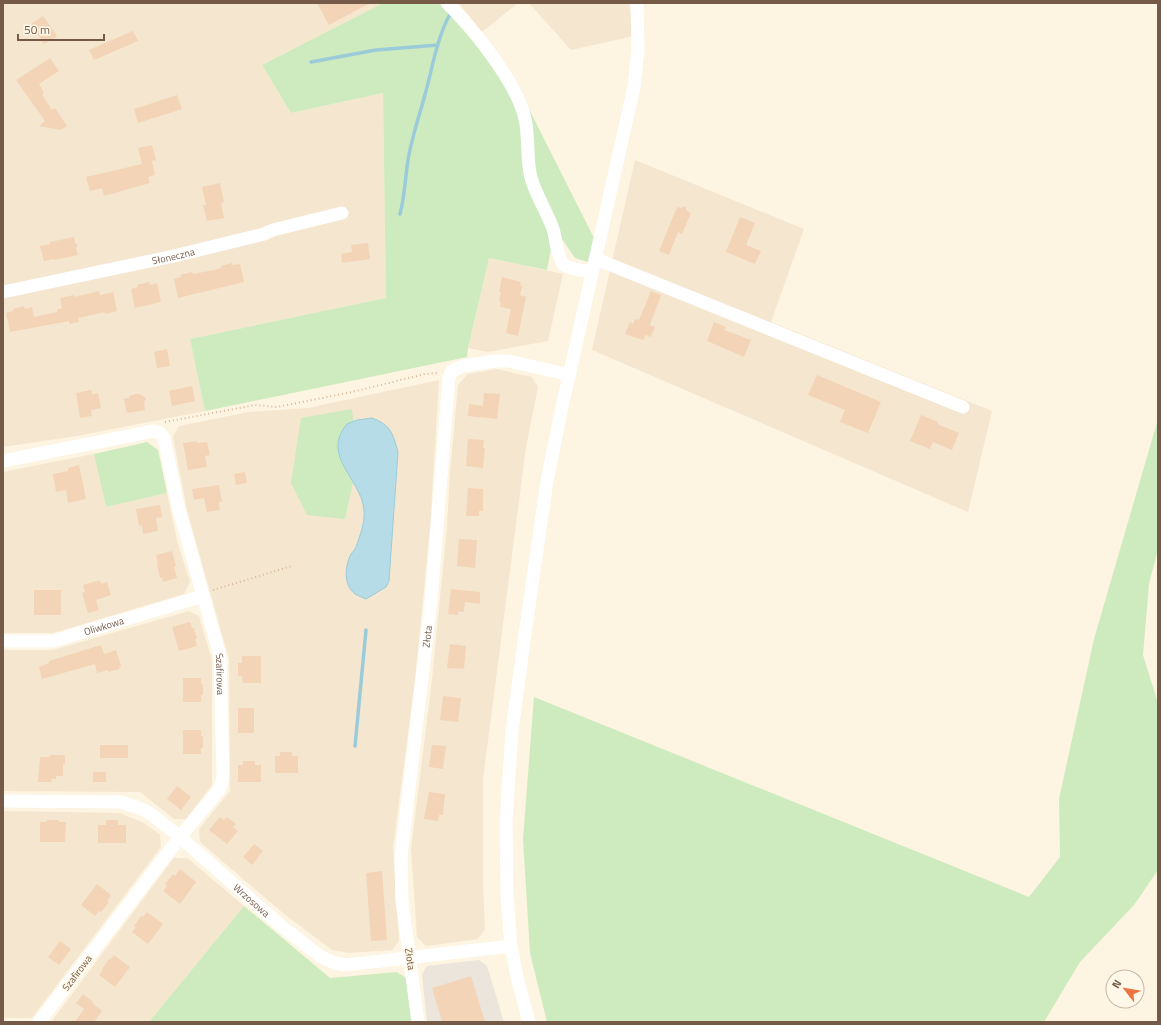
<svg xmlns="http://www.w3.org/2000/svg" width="1161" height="1025" viewBox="0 0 1161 1025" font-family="'Titillium Web',sans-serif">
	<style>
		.residential { fill: #f5e6cf }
		.industrial { fill: #ebe5dc }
		.green { fill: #cdebbf }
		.water { fill: #b5dce7; stroke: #9bcbd9 }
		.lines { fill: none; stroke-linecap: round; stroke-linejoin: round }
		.stream { stroke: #9bcbd9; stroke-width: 3.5 }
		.building { fill: #f3d4b7 }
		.path { stroke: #d8b79b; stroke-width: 2; stroke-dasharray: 1 3; stroke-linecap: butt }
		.minor { stroke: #fff; stroke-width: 13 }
		.labels { text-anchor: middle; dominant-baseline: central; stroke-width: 3; stroke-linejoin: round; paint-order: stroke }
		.street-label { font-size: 10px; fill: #755b47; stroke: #fff8e8 }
	</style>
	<rect width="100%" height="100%" fill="#fdf4e1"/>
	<path class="residential" d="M3,3H383L262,65L291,113L383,93L386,298L190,339L205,411L77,436L3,447Z
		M459,3H518L482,32Z
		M529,3H629L634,36L571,50Z
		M635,160L804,229L771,322L992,411L968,512L592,350Z
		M489,258L563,274L548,341L488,352L468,348Z
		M497,369L532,377L538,387L526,447L483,779V886L485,929L478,939L426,946L417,937L411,848L432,680L447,526L450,473L458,385L468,374Z
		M439,380L430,528L415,680L393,848L399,941L392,950L349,953L332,950L283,913L200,842L199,829L230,791L229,659L187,510L173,437L179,426L249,412L308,408Z
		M94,454L106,507L167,493L177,541L190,582L184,594L53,633H3V472Z
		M189,611L199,616L212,661V785L186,819H174L140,792L3,791V650H53Z
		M3,811L120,813L144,823L160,835L161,847L32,1018H3Z
		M174,858H187L244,906L149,1022H51Z"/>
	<path class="industrial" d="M479,960L487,966L504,1022H427L422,974L427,966Z"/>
	<path class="green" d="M383,3H442L497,69L514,99L552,244L547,270L489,258L468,348L467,357L205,411L190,339L386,298L383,93L291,113L262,65Z
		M529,109L594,238L588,262L575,258L560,236L533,173Z
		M352,409L357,464L345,519L307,515L291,483L301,418Z
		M1158,419V549L1149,584L1143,655L1158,703V870L1134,905L1080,962L1044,1022H547L530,953L523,839L534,697L1029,897L1060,857L1059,799L1094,639Z
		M147,442L158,450L167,493L106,507L94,454Z
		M244,906L330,978L397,972L406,978L412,1022H149Z"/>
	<path class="water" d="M372,418C391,425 393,434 398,452L389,581L386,587L366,599C362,597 358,596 355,594C343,585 345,566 351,554C353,552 355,549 356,547C360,536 365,522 364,511C362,479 320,456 347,424L357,420Z"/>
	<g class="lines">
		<path class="stream" d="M311,62L376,50L438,45
			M400,214C405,196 405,178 408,160C412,136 420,114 426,91C433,65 437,38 450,14
			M355,746L366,630"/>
	</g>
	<path class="building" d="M317,3H370L329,25Z
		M43,16L57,36L44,44L31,24Z
		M133,31L138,41L94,60L89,50Z
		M50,58L59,71L39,84L44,93L42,94L52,110L55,108L67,126L61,130L39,126L45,121L16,80Z
		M177,95L182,109L138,123L134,109Z
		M152,145L156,160L152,161L155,175L148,177L150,183L104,196L102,188L90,191L86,177L142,164L138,148Z
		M220,183L224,202L221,203L224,218L207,221L203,205H206L202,187Z
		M685,206L687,211L691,213L682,234L678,232L669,255L659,251L677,207L681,208Z
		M740,217L755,223L746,245L761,251L755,264L726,252Z
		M74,237L75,243L78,245L76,248L78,255L54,260V259L44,261L40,246L50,244V242Z
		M368,243L370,259L342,263L341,254L352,252L351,245Z
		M232,263L233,265L240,264L244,282L178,298L174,279L181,277L180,275L192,272L193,274L214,270L221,268V266Z
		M502,277L521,282L520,285L522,286L520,295L526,297L518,336L506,333L511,309L500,307L501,302H499L501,292H499Z
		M149,282L150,285L157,283L161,302L135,308L131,289L138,287L137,285Z
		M99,291L100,295L113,292L117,311L105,314V312L78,318L79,322L69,324V321L10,332L6,313L13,311V309L24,306L25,309L32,307L34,317L57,312V310L62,308L60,298L74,295V297Z
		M651,291L661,295L650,325L655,327L651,337L646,335L643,340L625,334L630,322L633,324L635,319L639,320Z
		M714,322L726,327L724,330L751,340L744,357L707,341Z
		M167,349L170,366L157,368L154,352Z
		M817,375L881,402L868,433L840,422L845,410L808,395Z
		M192,386L195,401L172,406L169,391Z
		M91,390L92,394L98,393L101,408L91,410L92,416L80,418L76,393Z
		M484,393L500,394L497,419L468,416L469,404L483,406Z
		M136,394H140L146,398L144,402L145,410L127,413L124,399L129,398V396Z
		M921,415L938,422L937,424L959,433L952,450L933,442L930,449L910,441Z
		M468,439L484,440L483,448H485L483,468L466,466Z
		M197,441V443L207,442L210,455L205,456L207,467L188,470L183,443Z
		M79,465L86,499L68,503L66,490L56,492L53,474L68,471V468Z
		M245,472L247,483L236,485L234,474Z
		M219,485L222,502H219L220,510L207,512L204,498L194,500L192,489Z
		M468,488L483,489V511H479V516H466Z
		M160,505L162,517L156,518L158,531L143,534L142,525L139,526L136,509Z
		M459,539L477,540L475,568L457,566Z
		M172,551L176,566L174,567L177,578L163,582L162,577L160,578L157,565L158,564L156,555Z
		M100,580L101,584L107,582L111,595L96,600L99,610L88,613L82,593L85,592L83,585Z
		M451,589L480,592V604L465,602L464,612L458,611V615L448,614Z
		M34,590H61V615H34Z
		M190,622L192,628H194L197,639H195L197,646L179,651L172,627Z
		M450,644L466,646L464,669L447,668Z
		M101,645L104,654L116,650L121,666L119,667L120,669L108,672V670L97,673L95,664L42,679L39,667L49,663V661Z
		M242,656H261V683H243L242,676H238V663H242Z
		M183,678H201V684L203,685V695H201V702H183Z
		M443,696L461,698L458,722L440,720Z
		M238,708H254V733H238Z
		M183,730H201V736L203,737V748H201V754H183Z
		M100,745H128V758H100Z
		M432,745L446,746L443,769L429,767Z
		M280,752H292V756H298V773H275V756H280Z
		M50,755H65V764H63V776H56V779H51L52,782H38L40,757H50Z
		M243,761H255V765H261V782H238V765H243Z
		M93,772H106V782H93Z
		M177,786L191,797L181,810L167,799Z
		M429,792L445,794L443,815H439L438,821L424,819Z
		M220,817L224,820L227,817L236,824L233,827L238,831L227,844L209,830Z
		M47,820H59V822H66L65,842H40V822H47Z
		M106,820H118V825H126V843H98V825H106Z
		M254,844L263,851L252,865L243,857Z
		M180,869L196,882L180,904L163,891L167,886L165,884L173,874L175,876Z
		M382,871L387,940L371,941L366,873Z
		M97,884L111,895L107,901L109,902L101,912L99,911L95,916L81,905Z
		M147,912L163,924L148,944L132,932L136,927L134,926L141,916L143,917Z
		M60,941L71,949L59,965L48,957Z
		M114,955L130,967L115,987L99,975L103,970L102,969L109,959L110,960Z
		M471,976L485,1022H442L432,988Z
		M83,994L93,1002L92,1003L102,1011L94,1022H75L84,1009L76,1003Z"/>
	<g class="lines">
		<path class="path" d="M165,422L255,405L277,407L352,392L425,374L437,373
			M213,590L292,566"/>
		<g class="minor">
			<path d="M447,3C473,29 508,72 521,106C530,127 526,151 530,173C533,191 547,211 553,229C556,238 557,257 563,264C570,270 584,270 592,272"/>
			<path d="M596,259L963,407"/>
			<path id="s1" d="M3,292L174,256L264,234L273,230L342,213"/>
			<path id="s2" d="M3,461L154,431L160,433L164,438L178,506L220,656L223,774L222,782L219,790L180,837L39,1022"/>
			<path id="s3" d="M3,641H53L203,596"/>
			<path id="s4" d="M3,801L121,802L142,809L151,814L180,837L280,925L321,957L335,963L346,965L511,946"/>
			<path id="s5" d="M418,1022L402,901L401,857L431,601L449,377L452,371L463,366L494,361H509L570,375"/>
			<path d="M529,1022L517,977L511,946L507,897L506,821L512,731L524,641L547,481L562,407L634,87L638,49L637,3"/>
		</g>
	</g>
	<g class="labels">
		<g class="street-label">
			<text stroke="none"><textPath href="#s1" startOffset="174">Słoneczna</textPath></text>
			<text stroke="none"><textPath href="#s3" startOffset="103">Oliwkowa</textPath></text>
			<text stroke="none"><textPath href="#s5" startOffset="388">Złota</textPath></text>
			<text stroke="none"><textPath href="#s2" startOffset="410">Szafirowa</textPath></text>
			<text stroke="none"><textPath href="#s4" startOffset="283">Wrzosowa</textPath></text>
			<text transform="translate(410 959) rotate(82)">Złota</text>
			<text transform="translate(77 973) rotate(-53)">Szafirowa</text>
		</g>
	</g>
	<rect width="1161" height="1025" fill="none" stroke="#755b47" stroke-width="8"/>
	<g transform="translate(1125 989) rotate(301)"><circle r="19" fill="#fff8e8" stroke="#c8b9a8"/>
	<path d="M0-3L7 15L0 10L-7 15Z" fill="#ec7440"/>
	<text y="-6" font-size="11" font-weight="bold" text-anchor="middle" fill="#755b47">N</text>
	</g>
	<path d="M18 34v6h86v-6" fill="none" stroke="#755b47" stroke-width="2"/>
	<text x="24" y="34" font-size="12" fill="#755b47" stroke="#fff8e8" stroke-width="3" paint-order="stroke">50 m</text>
</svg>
